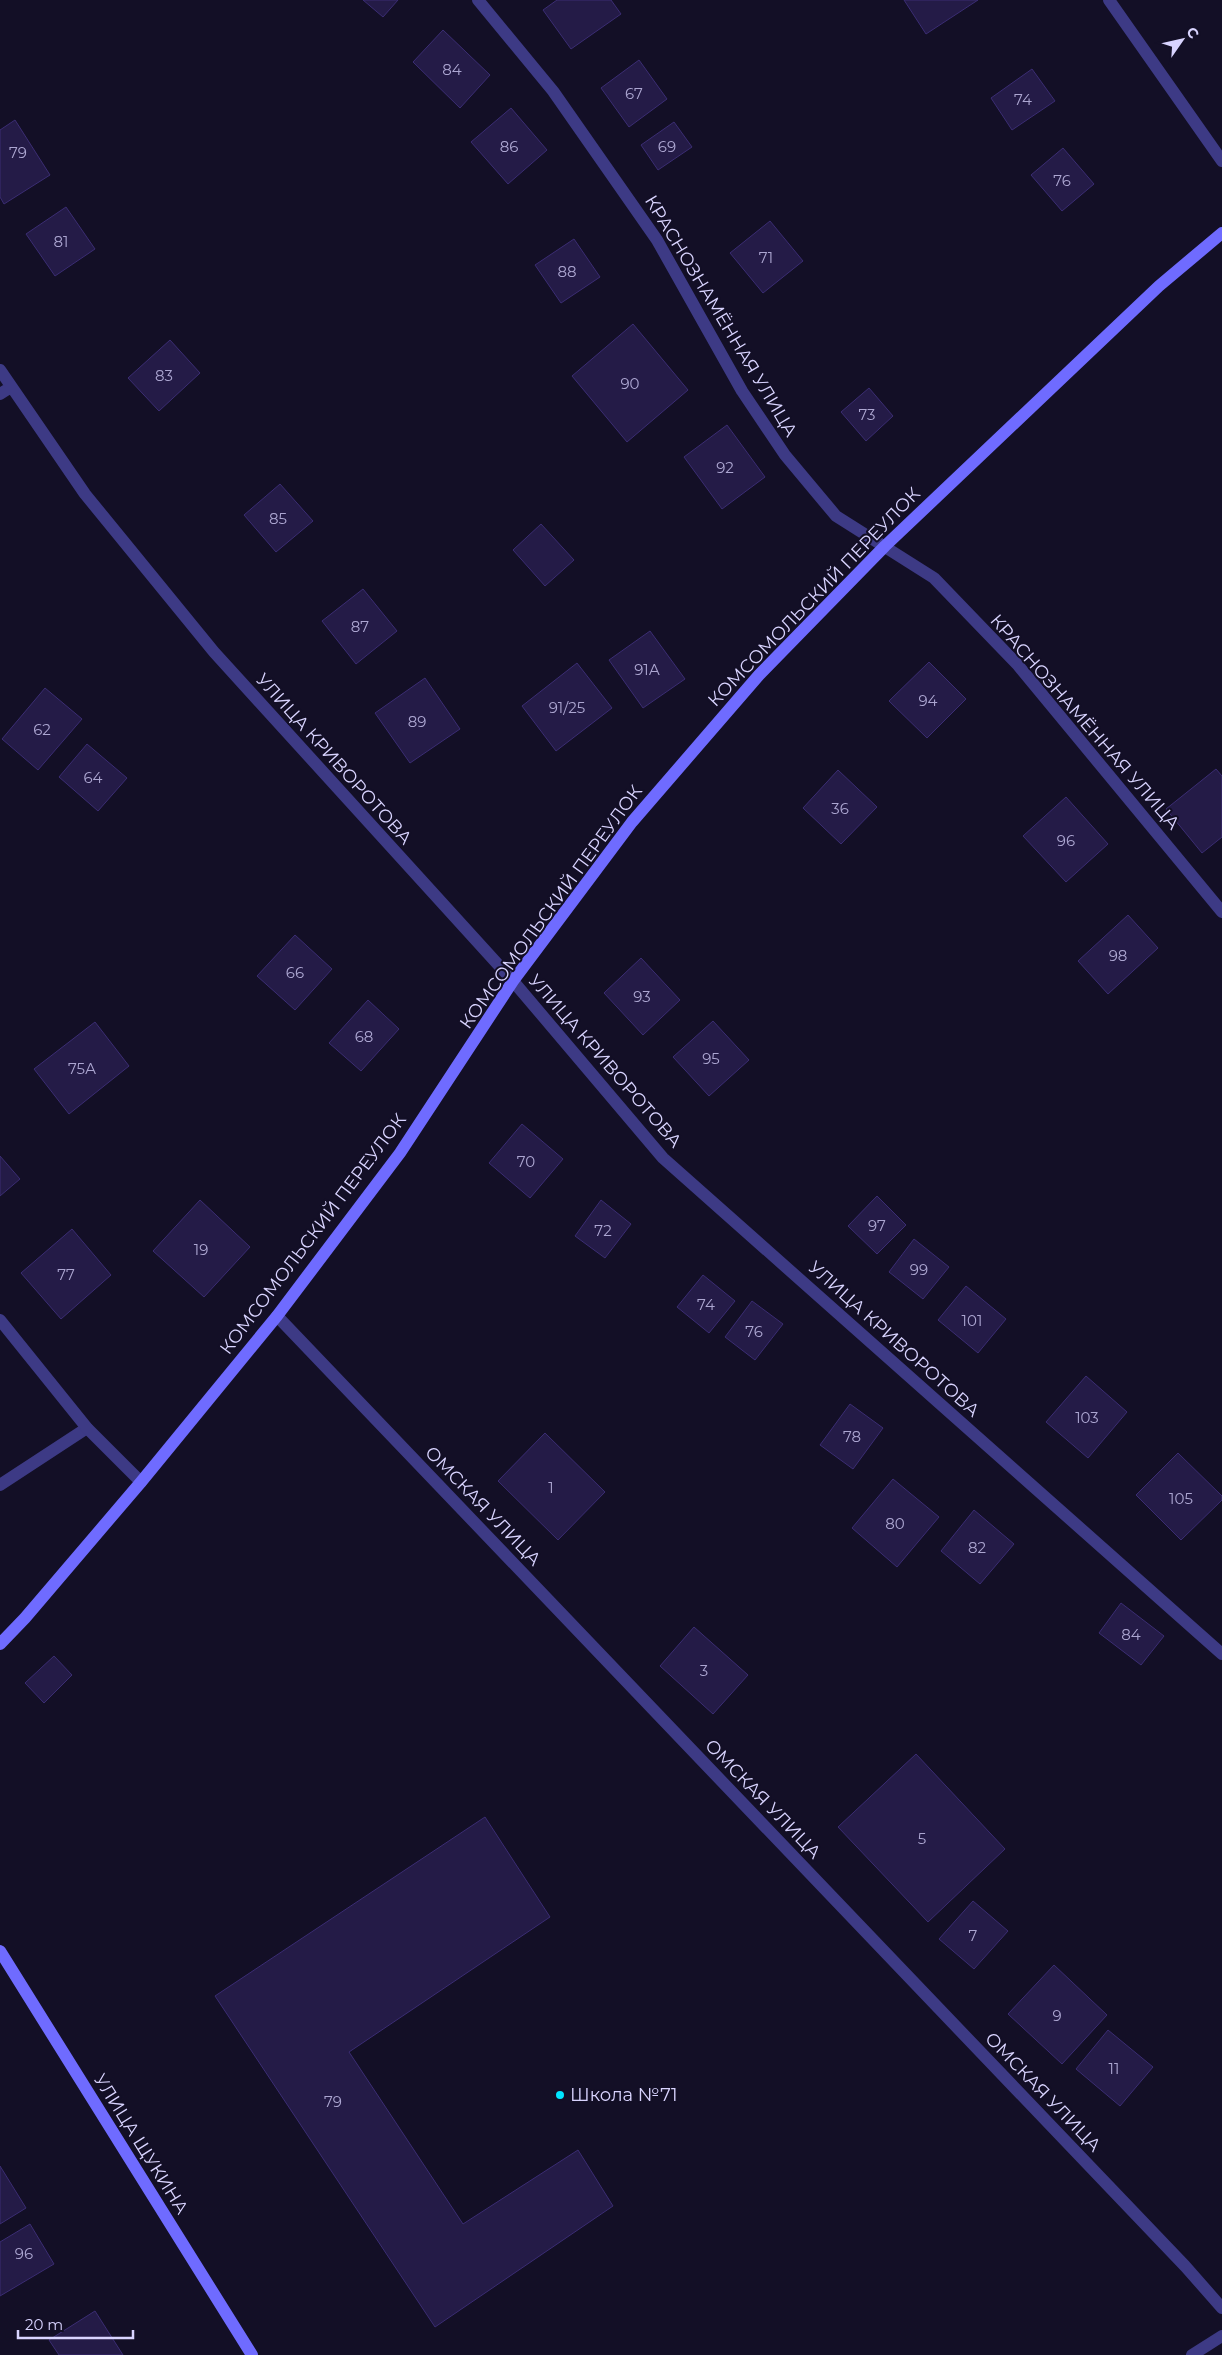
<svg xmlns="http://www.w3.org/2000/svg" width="1222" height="2355" viewBox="0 0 1222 2355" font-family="Montserrat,sans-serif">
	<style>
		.building { fill: #241b47; stroke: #3b2d73 }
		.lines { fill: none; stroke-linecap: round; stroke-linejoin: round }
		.lane { stroke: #3d3a85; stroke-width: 12 }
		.street { stroke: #3d3a85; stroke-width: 12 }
		.secondary { stroke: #6f6bff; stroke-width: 12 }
		.poi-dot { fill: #00e5ff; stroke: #130f26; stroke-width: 2 }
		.labels { text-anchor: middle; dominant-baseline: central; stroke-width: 4; stroke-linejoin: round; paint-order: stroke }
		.number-label { font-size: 15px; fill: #aca6d1 }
		.street-label { font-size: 18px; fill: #d9d4ff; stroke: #130f26 }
		.poi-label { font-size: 18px; fill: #d9d4ff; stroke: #130f26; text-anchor: start }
	</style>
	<rect width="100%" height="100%" fill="#130f26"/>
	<path class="building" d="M363,0H398L383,17Z
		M557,0H611L621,14L571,49L543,10Z
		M904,0H978L926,34Z
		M443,30L490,75L460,108L413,62Z
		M639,60L667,99L629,127L601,88Z
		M1032,69L1055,101L1012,130L991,98Z
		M511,108L547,150L508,184L471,142Z
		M15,120L50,175L4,204L0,197V130Z
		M674,122L692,147L658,170L641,145Z
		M1063,148L1094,184L1062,211L1031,175Z
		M66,207L95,249L55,276L26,234Z
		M770,221L803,261L763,293L730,253Z
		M574,239L600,277L561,303L535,265Z
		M633,324L688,390L627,442L572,376Z
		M170,340L200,373L159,411L128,378Z
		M869,388L893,416L866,441L841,412Z
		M727,425L765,477L722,509L684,457Z
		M280,484L313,521L276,552L244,515Z
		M541,524L574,560L545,586L513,550Z
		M363,589L397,631L356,664L322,621Z
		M650,631L685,679L643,708L609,660Z
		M929,662L966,699L927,738L889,701Z
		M577,663L612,708L556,751L522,706Z
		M425,678L460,729L410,763L375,713Z
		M45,688L82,719L38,770L2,739Z
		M87,744L127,778L98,811L59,777Z
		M1216,769L1222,776V837L1202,853L1166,809Z
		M838,770L877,807L841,844L803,808Z
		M1066,797L1108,844L1066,882L1023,836Z
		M1128,915L1158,948L1108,994L1078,961Z
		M295,935L332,969L295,1010L257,976Z
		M641,958L680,1000L643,1035L604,993Z
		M368,1000L399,1029L361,1071L329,1043Z
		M713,1021L749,1060L709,1096L673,1057Z
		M95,1022L129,1066L69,1114L34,1069Z
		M522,1124L563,1159L530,1198L489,1163Z
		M0,1156L20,1179L0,1196Z
		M877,1196L906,1225L877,1254L848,1226Z
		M200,1200L250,1247L204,1297L153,1251Z
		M601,1200L631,1224L605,1258L575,1236Z
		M72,1229L111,1275L61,1319L21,1273Z
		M914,1239L949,1267L923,1299L889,1272Z
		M703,1275L735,1301L709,1333L677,1307Z
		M966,1286L1006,1319L978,1353L938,1320Z
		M752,1301L783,1324L755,1360L725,1337Z
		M1086,1376L1127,1412L1088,1458L1046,1422Z
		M850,1404L883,1428L853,1469L820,1445Z
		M545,1433L605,1492L558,1540L498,1481Z
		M1178,1453L1222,1496V1500L1181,1540L1136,1495Z
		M893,1479L939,1517L897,1567L852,1528Z
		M974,1510L1014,1544L980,1584L941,1551Z
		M1121,1603L1164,1636L1141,1665L1099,1633Z
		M694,1627L748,1675L713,1714L660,1666Z
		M54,1656L72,1675L44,1703L25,1683Z
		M916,1754L1005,1849L928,1922L838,1827Z
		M485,1817L550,1917L349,2052L463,2224L578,2150L613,2206L435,2327L215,1996Z
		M973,1901L1008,1931L974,1969L939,1939Z
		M1054,1965L1107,2015L1062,2064L1008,2014Z
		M1108,2030L1153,2067L1120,2106L1076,2069Z
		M0,2166L26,2208L0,2224Z
		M30,2224L54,2264L0,2296V2242Z
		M95,2311L123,2355H59L49,2340Z"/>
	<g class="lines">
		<path class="lane" d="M0,1485L87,1428"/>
		<path class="street" d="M478,0L553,91L657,240L742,391L785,455L836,516L934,578L1017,664L1222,912
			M1109,0L1222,161
			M0,370L85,494L214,652L513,981L663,1158L1222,1654
			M0,394L11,387
			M277,1316L1185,2266L1222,2308
			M0,1320L87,1428L141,1482
			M1192,2355L1222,2336"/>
		<path class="secondary" d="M0,1644L25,1618L141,1482L277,1316L400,1153L513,981L632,822L759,675L885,546L1159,286L1222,233
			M0,1951L252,2355"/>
	</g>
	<circle class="poi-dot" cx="560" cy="2095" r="5"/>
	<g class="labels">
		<g class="number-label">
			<text x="452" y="69">84</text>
			<text x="634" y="93">67</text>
			<text x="1023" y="99">74</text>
			<text x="509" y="146">86</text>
			<text x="667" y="146">69</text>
			<text x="18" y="152">79</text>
			<text x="1062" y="180">76</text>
			<text x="61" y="241">81</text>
			<text x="766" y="257">71</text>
			<text x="567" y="271">88</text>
			<text x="164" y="375">83</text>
			<text x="630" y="383">90</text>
			<text x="867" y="414">73</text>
			<text x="725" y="467">92</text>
			<text x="278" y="518">85</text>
			<text x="360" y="626">87</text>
			<text x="647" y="669">91А</text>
			<text x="928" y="700">94</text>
			<text x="567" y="707">91/25</text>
			<text x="417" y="721">89</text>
			<text x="42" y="729">62</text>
			<text x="93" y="777">64</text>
			<text x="840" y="808">36</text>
			<text x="1066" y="840">96</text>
			<text x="1118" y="955">98</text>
			<text x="295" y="972">66</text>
			<text x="642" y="996">93</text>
			<text x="364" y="1036">68</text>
			<text x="711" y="1058">95</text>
			<text x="82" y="1068">75А</text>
			<text x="526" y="1161">70</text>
			<text x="877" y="1225">97</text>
			<text x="603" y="1230">72</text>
			<text x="201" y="1249">19</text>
			<text x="919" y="1269">99</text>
			<text x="66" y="1274">77</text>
			<text x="706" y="1304">74</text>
			<text x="972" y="1320">101</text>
			<text x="754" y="1331">76</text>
			<text x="1087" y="1417">103</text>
			<text x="852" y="1436">78</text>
			<text x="551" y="1487">1</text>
			<text x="1181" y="1498">105</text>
			<text x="895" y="1523">80</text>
			<text x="977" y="1547">82</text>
			<text x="1131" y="1634">84</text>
			<text x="704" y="1670">3</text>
			<text x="922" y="1838">5</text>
			<text x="973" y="1935">7</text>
			<text x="1057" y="2015">9</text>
			<text x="1114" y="2068">11</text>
			<text x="333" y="2101">79</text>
			<text x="24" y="2253">96</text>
		</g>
		<g class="street-label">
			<text transform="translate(721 316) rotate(59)">КРАСНОЗНАМЁННАЯ УЛИЦА</text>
			<text transform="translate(814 597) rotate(-46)">КОМСОМОЛЬСКИЙ ПЕРЕУЛОК</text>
			<text transform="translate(1085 722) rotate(49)">КРАСНОЗНАМЁННАЯ УЛИЦА</text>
			<text transform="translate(334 759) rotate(48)">УЛИЦА КРИВОРОТОВА</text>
			<text transform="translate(551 907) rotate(-54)">КОМСОМОЛЬСКИЙ ПЕРЕУЛОК</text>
			<text transform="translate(605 1061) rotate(49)">УЛИЦА КРИВОРОТОВА</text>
			<text transform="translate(313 1234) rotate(-53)">КОМСОМОЛЬСКИЙ ПЕРЕУЛОК</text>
			<text transform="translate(894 1339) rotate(42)">УЛИЦА КРИВОРОТОВА</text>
			<text transform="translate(483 1506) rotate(46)">ОМСКАЯ УЛИЦА</text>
			<text transform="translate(763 1799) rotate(46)">ОМСКАЯ УЛИЦА</text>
			<text transform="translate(1043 2092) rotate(46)">ОМСКАЯ УЛИЦА</text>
			<text transform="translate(141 2144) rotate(58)">УЛИЦА ЩУКИНА</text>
		</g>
		<g class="poi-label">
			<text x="570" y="2095">Школа №71</text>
		</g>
	</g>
	<g transform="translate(1182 40) rotate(56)" stroke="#130f26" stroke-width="4" paint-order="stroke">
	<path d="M0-4L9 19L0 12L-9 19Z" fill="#d9d4ff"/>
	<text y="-8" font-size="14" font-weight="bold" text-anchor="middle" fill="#d9d4ff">С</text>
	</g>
	<path d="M18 2330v8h115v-8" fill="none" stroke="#d9d4ff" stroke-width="2.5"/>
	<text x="25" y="2330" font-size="15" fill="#d9d4ff" stroke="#130f26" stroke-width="4" paint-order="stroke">20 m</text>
</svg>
